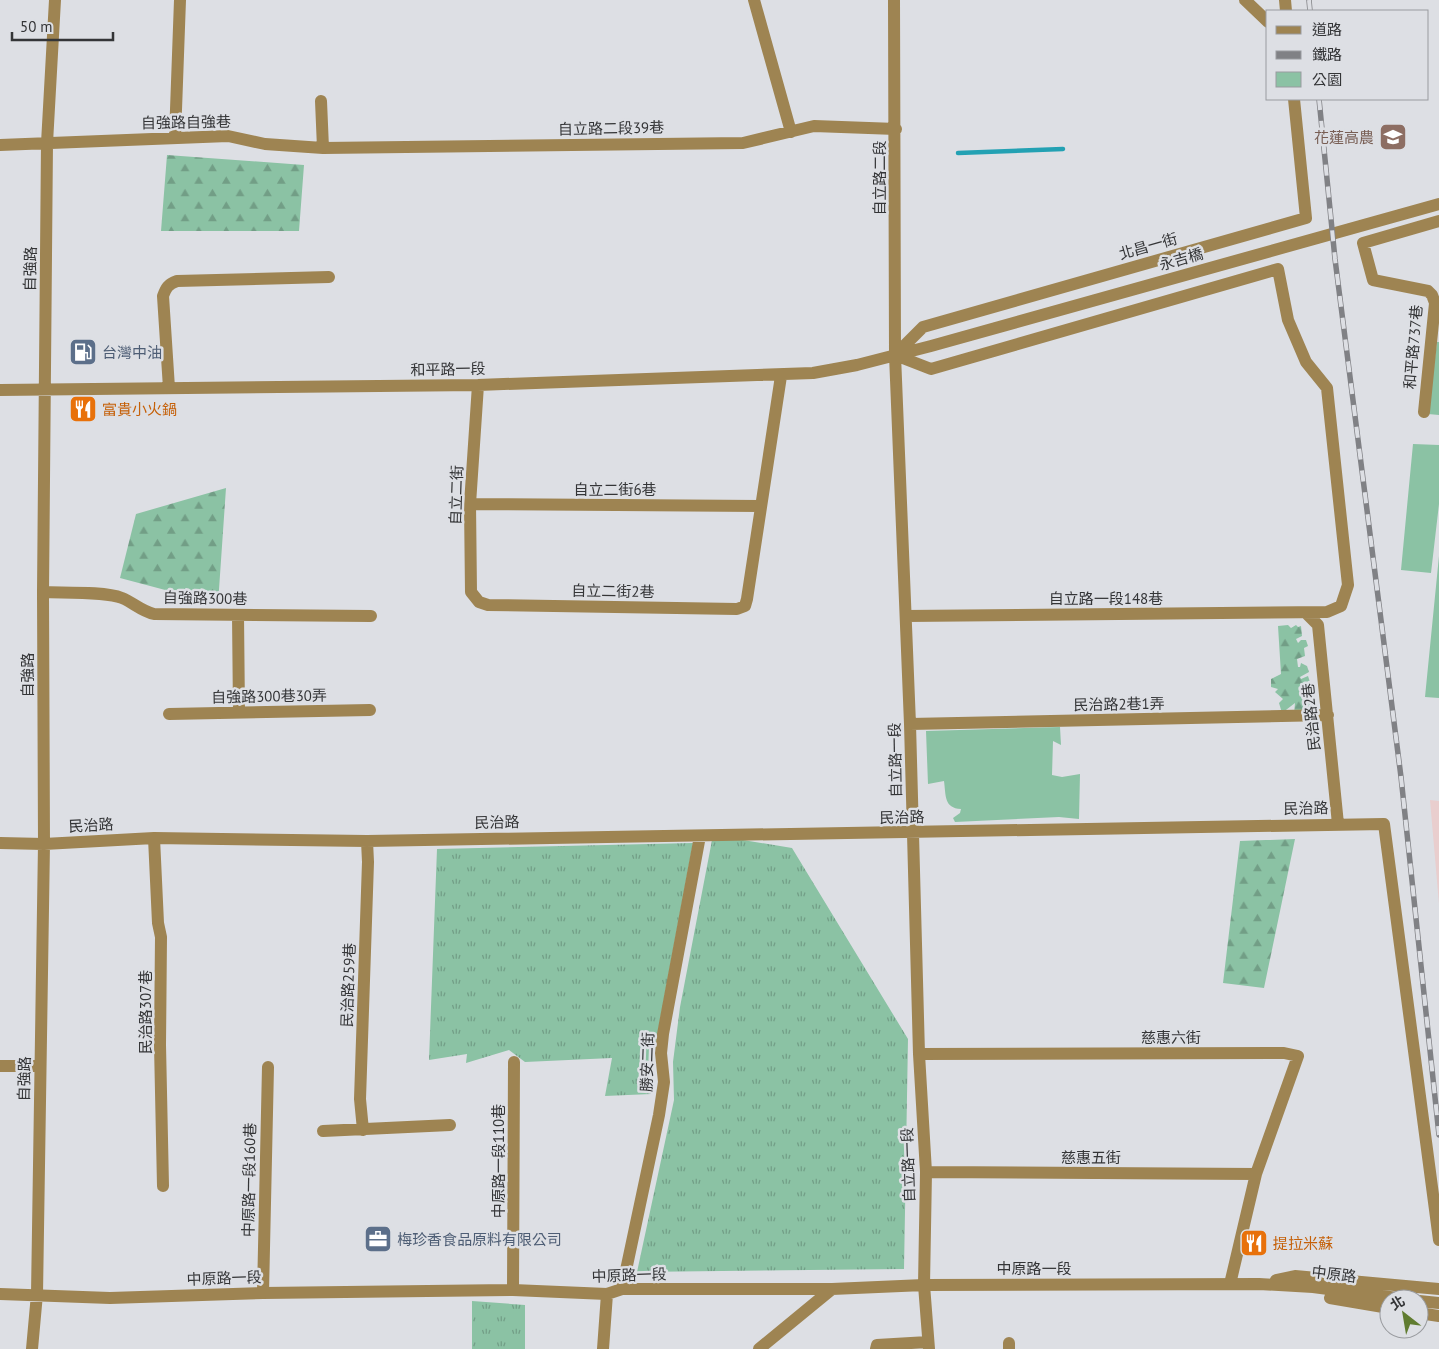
<svg xmlns="http://www.w3.org/2000/svg" width="1439" height="1349" viewBox="0 0 1439 1349" font-family="'PT Sans','Noto Sans TC',sans-serif">
	<style>
		.commercial { fill: #e9cece }
		.grass { fill: url(#grass-tufts) }
		.forest { fill: url(#forest-firs) }
		.park { fill: #8bc2a4 }
		.lines { fill: none; stroke-linecap: round; stroke-linejoin: round }
		.stream { stroke: #23a1b3; stroke-width: 4.5 }
		.minor { stroke: #9e8452; stroke-width: 12 }
		.rail-casing { stroke: #808185; stroke-width: 5.5 }
		.rail { stroke: #dddfe4; stroke-width: 4; stroke-dasharray: 11; stroke-linecap: butt }
		.labels { text-anchor: middle; dominant-baseline: central; stroke-width: 5; stroke-linejoin: round; paint-order: stroke }
		.street-label { font-size: 15px; fill: #343537; stroke: #dddfe4 }
		.education-label { font-size: 15px; fill: #785e54; stroke: #dddfe4; text-anchor: end }
		.service-label { font-size: 15px; fill: #4e5e75; stroke: #dddfe4; text-anchor: start }
		.food-label { font-size: 15px; fill: #c56008; stroke: #dddfe4; text-anchor: start }
	</style>
	<defs>
		<pattern id="grass-tufts" width="24" height="20" patternUnits="userSpaceOnUse" patternTransform="scale(1.25)"><rect width="24" height="20" fill="#8bc2a4"/><path d="M3 7l-1-3M5 7V3M7 7l1-3M15 17l-1-3M17 17v-4M19 17l1-3" fill="none" stroke="#729e86"/></pattern>
		<pattern id="forest-firs" width="22" height="20" patternUnits="userSpaceOnUse" patternTransform="scale(1.25)"><rect width="22" height="20" fill="#8bc2a4"/><path d="M5 1l3.5 6h-7zM16 11l3.5 6h-7z" fill="#729e86"/></pattern>
	</defs>
	<rect width="100%" height="100%" fill="#dddfe4"/>
	<path class="commercial" d="M1430,800L1439,801V904Z"/>
	<path class="grass" d="M713,835L792,848L908,1039L904,1269L637,1272L674,1100L673,1062L680,1007Z
		M693,843L656,1042L651,1094L605,1096L612,1058L525,1062L509,1050L466,1063L467,1054L429,1060L437,849Z
		M472,1301L525,1305V1349H472Z"/>
	<path class="forest" d="M167,155L304,165L299,231H161Z
		M226,488L218,604L120,578L136,514Z
		M1288,625L1291,628L1296,625L1298,627L1301,626L1302,636L1296,639L1298,643L1301,640H1306L1308,646L1304,648L1305,656L1297,659L1298,667H1300L1301,663L1307,666L1309,672L1300,677L1301,679L1308,676L1310,682L1303,685L1308,689V695L1304,698L1317,709L1294,714L1295,703L1282,713L1279,703L1283,699L1275,692L1278,689L1271,687V679L1281,674L1278,626Z
		M1295,839L1264,988L1223,983L1240,841Z"/>
	<path class="park" d="M1437,342H1439V415L1428,414Z
		M1413,444L1439,445V504L1431,573L1401,570Z
		M1439,556V698L1425,697Z
		M1060,727L1061,745L1053,741L1052,775L1062,777L1080,774L1079,819L1059,817L955,822L953,818L960,813L961,809C944,808 946,796 944,781L928,784L926,731Z"/>
	<g class="lines">
		<path class="stream" d="M958,153L1063,149"/>
		<path class="minor" d="M754,0L791,132
			M894,0L895,355L910,724L919,1054L926,1172L924,1285L929,1349
			M1245,0L1268,22
			M1285,0L1286,11
			M321,101L323,148
			M175,137L180,0
			M0,145L228,136L265,144L323,148L743,143L814,126L896,129
			M895,355L931,369L1278,269L1288,320L1306,362L1327,388L1348,585L1341,606L1327,612L906,616
			M895,355L923,327L1306,218L1294,99
			M478,385L470,504L471,592L479,602L488,605L737,609L745,606L747,599L781,376
			M169,388L163,296C166,288 168,284 177,281L329,277
			M0,390L478,385L813,373L857,365L931,346L1439,204
			M1424,412L1435,303L1432,295L1428,291L1373,280L1363,243L1439,221
			M470,504L760,506
			M43,592C63,593 104,591 122,598C134,603 141,611 154,614L371,616
			M1306,613L1318,625L1338,824
			M238,615L239,713
			M169,714L370,710
			M910,724L1328,715
			M154,838L158,923L161,937L160,1045L163,1186
			M0,843L44,844L154,838L367,841L1384,824L1439,1240
			M919,1054L1284,1053L1298,1056L1256,1174L1230,1284
			M0,1066H40
			M363,1130L360,1099L368,862L367,841
			M323,1131L450,1125
			M926,1172L1256,1174
			M1276,1280L1295,1276L1439,1289
			M622,1289L659,1115L664,1082L661,1053L663,1034L700,836
			M513,1290L514,1062
			M263,1293L268,1067
			M0,1294L110,1298L263,1293L513,1290L607,1294L622,1289H832L924,1285L1259,1284L1313,1287L1405,1299
			M1330,1298L1389,1308
			M1419,1301L1439,1303
			M1419,1313L1439,1316
			M32,1349L37,1294L44,844L43,592L47,143L55,0
			M603,1349L607,1294
			M759,1349L832,1289
			M876,1349L877,1345L928,1342
			M1009,1349V1343"/>
		<g class="rail-casing">
			<path id="rail" d="M1309,0L1310,11
				M1319,99L1335,259L1401,777L1439,1135"/>
		</g>
		<use href="#rail" class="rail"/>
	</g>
	<defs>
		<g id="school-square" transform="scale(1.4375)"><rect x="-9" y="-9" width="18" height="18" rx="4" fill="#8d6e63" stroke="#dddfe4"/><path d="M0-5L7-2L0 1L-7-2ZM-4 1L0 2.5L4 1V4Q0 6-4 4Z" fill="#fff"/></g>
		<g id="fuel-square" transform="scale(1.4375)"><rect x="-9" y="-9" width="18" height="18" rx="4" fill="#5c6f8a" stroke="#dddfe4"/><path d="M-5.5-6h7V0h2V4h1.3V-2.5L3-4.5l.8-.8L6-3V5H2.5V1h-1V6h-7ZM-4.2-4.7v3.2H.2V-4.7Z" fill="#fff"/></g>
		<g id="restaurant-square" transform="scale(1.4375)"><rect x="-9" y="-9" width="18" height="18" rx="4" fill="#e8710a" stroke="#dddfe4"/><path d="M-5-6h1v4h1v-4h1v4h1v-4h1v5L-1.5 .5V6h-2V.5L-5-1ZM5-6V6H3V1.5H1.5Q1.5-4 5-6Z" fill="#fff"/></g>
		<g id="office-square" transform="scale(1.4375)"><rect x="-9" y="-9" width="18" height="18" rx="4" fill="#5c6f8a" stroke="#dddfe4"/><path d="M-6-3h4V-5.5h4V-3h4V5H-6ZM-1-4.5V-3h2v-1.5ZM-6 0V1H6V0Z" fill="#fff"/></g>
	</defs>
	<g fill-rule="evenodd">
		<use href="#school-square" x="1393" y="137"/>
		<use href="#fuel-square" x="83" y="352"/>
		<use href="#restaurant-square" x="83" y="409"/>
		<use href="#office-square" x="378" y="1239"/>
		<use href="#restaurant-square" x="1254" y="1243"/>
	</g>
	<g class="labels">
		<g class="street-label">
			<text transform="translate(186 122) rotate(-1)">自強路自強巷</text>
			<text transform="translate(611 128) rotate(-1)">自立路二段39巷</text>
			<text transform="translate(879 178) rotate(-90)">自立路二段</text>
			<text transform="translate(1148 246) rotate(-16)">北昌一街</text>
			<text transform="translate(1181 259) rotate(-16)">永吉橋</text>
			<text transform="translate(30 269) rotate(-89)">自強路</text>
			<text transform="translate(1413 347) rotate(-85)">和平路737巷</text>
			<text transform="translate(448 369) rotate(-1)">和平路一段</text>
			<text x="615" y="489">自立二街6巷</text>
			<text transform="translate(456 495) rotate(-88)">自立二街</text>
			<text transform="translate(613 591) rotate(1)">自立二街2巷</text>
			<text transform="translate(205 598) rotate(1)">自強路300巷</text>
			<text x="1106" y="598">自立路一段148巷</text>
			<text transform="translate(27 675) rotate(-90)">自強路</text>
			<text transform="translate(269 696) rotate(-1)">自強路300巷30弄</text>
			<text transform="translate(1119 704) rotate(-1)">民治路2巷1弄</text>
			<text transform="translate(1311 717) rotate(-96)">民治路2巷</text>
			<text transform="translate(895 760) rotate(-91)">自立路一段</text>
			<text transform="translate(1306 808) rotate(-1)">民治路</text>
			<text transform="translate(902 817) rotate(-1)">民治路</text>
			<text transform="translate(497 822) rotate(-1)">民治路</text>
			<text transform="translate(91 825) rotate(-3)">民治路</text>
			<text transform="translate(348 985) rotate(-88)">民治路259巷</text>
			<text transform="translate(145 1012) rotate(-90)">民治路307巷</text>
			<text x="1171" y="1037">慈惠六街</text>
			<text transform="translate(647 1062) rotate(-88)">勝安二街</text>
			<text transform="translate(24 1079) rotate(-89)">自強路</text>
			<text x="1091" y="1157">慈惠五街</text>
			<text transform="translate(498 1161) rotate(-90)">中原路一段110巷</text>
			<text transform="translate(908 1165) rotate(-92)">自立路一段</text>
			<text transform="translate(249 1180) rotate(-89)">中原路一段160巷</text>
			<text x="1034" y="1268">中原路一段</text>
			<text transform="translate(1334 1274) rotate(7)">中原路</text>
			<text transform="translate(629 1275) rotate(-2)">中原路一段</text>
			<text transform="translate(224 1278) rotate(-2)">中原路一段</text>
		</g>
		<g class="education-label">
			<text x="1374" y="137">花蓮高農</text>
		</g>
		<g class="service-label">
			<text x="102" y="352">台灣中油</text>
			<text x="397" y="1239">梅珍香食品原料有限公司</text>
		</g>
		<g class="food-label">
			<text x="102" y="409">富貴小火鍋</text>
			<text x="1273" y="1243">提拉米蘇</text>
		</g>
	</g>
	<rect x="1266" y="10" width="162" height="90" fill="#dddfe4" stroke="#999b9f"/>
	<rect x="1276" y="26" width="25" height="8" fill="#9e8452" stroke="#999b9f"/>
	<text x="1312" y="35" font-size="15" fill="#343537">道路</text>
	<rect x="1276" y="51" width="25" height="8" fill="#808185" stroke="#999b9f"/>
	<text x="1312" y="60" font-size="15" fill="#343537">鐵路</text>
	<rect x="1276" y="72" width="25" height="15" fill="#8bc2a4" stroke="#999b9f"/>
	<text x="1312" y="85" font-size="15" fill="#343537">公園</text>
	<g transform="translate(1404 1314) rotate(329)"><circle r="24" fill="#dddfe4" stroke="#999b9f"/>
	<path d="M0-4L9 19L0 12L-9 19Z" fill="#607c30"/>
	<text y="-8" font-size="14" font-weight="bold" text-anchor="middle" fill="#343537">北</text>
	</g>
	<path d="M12 32v8h101v-8" fill="none" stroke="#343537" stroke-width="2.5"/>
	<text x="20" y="32" font-size="15" fill="#343537" stroke="#dddfe4" stroke-width="4" paint-order="stroke">50 m</text>
</svg>
